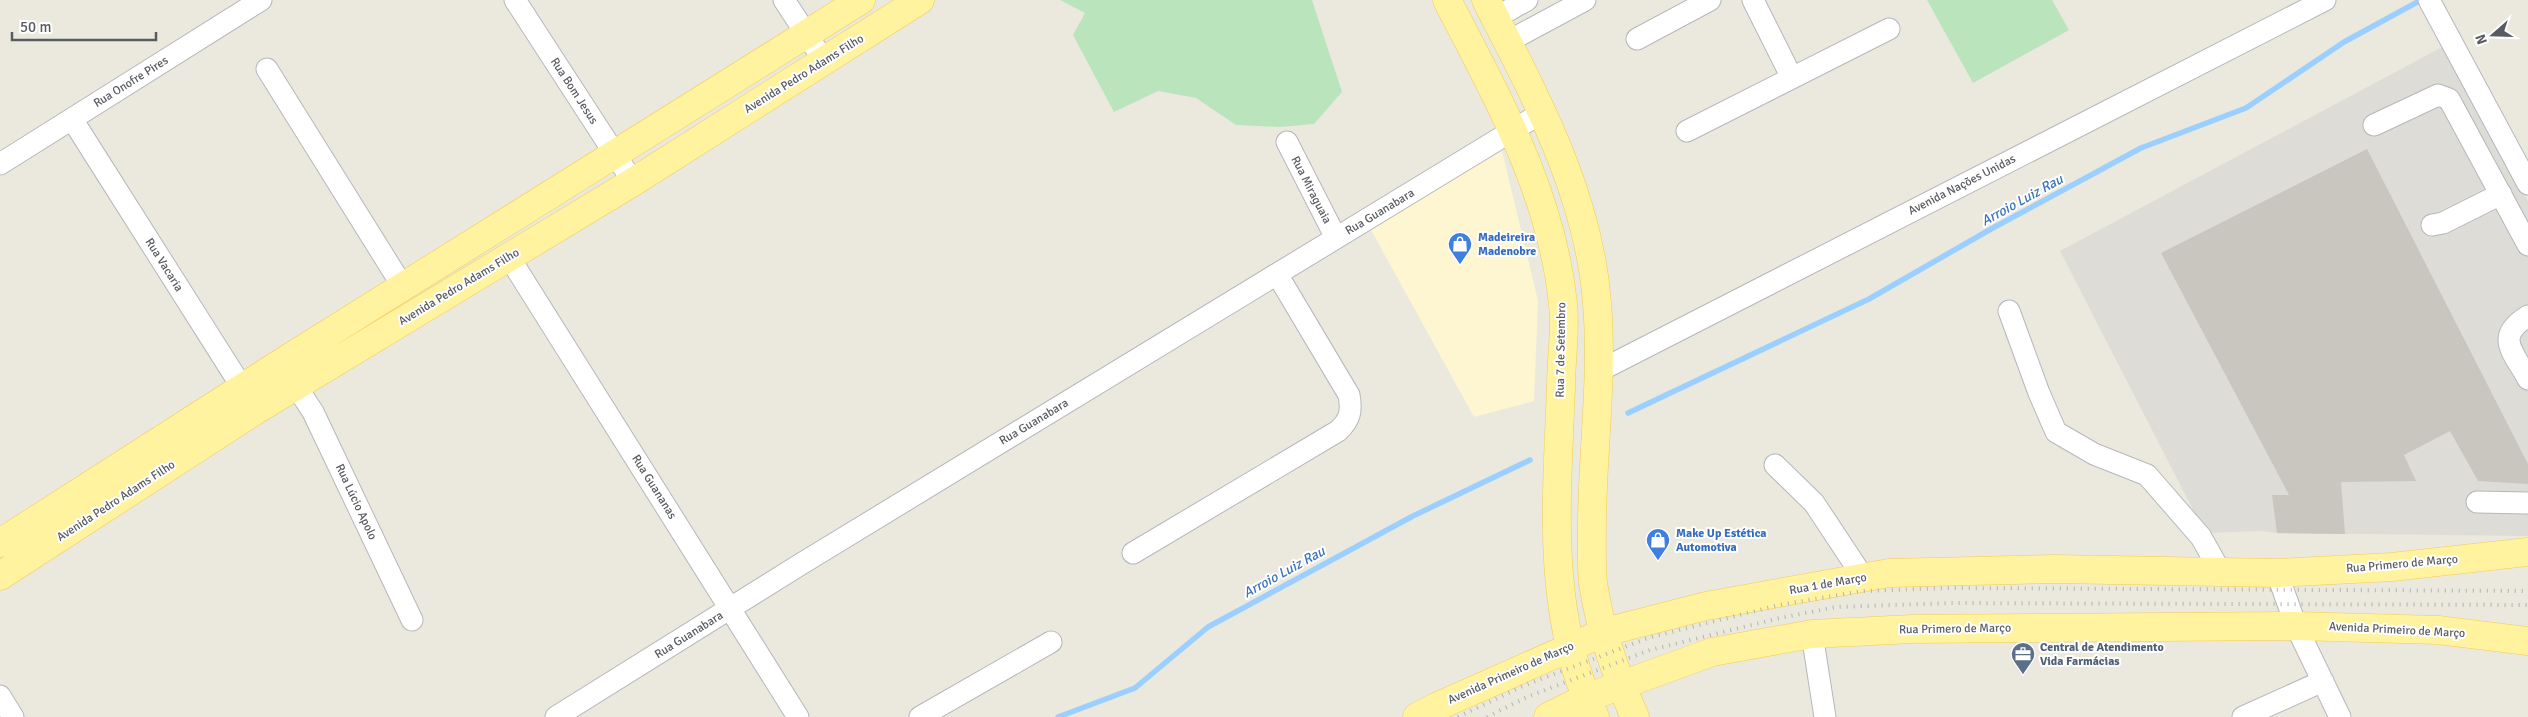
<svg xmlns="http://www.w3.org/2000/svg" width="2528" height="717" viewBox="0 0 2528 717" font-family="Signika,sans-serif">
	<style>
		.commercial { fill: #fef5d1 }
		.industrial { fill: #dedcd6 }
		.green { fill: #bae4bb }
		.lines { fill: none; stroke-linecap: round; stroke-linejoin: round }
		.stream { stroke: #9bcfff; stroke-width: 5.5 }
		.building { fill: #c8c6be }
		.minor-casing { stroke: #b5b7bc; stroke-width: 23 }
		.major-casing { stroke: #f2cb51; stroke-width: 29 }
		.minor { stroke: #fff; stroke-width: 21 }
		.major { stroke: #fff3a0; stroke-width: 28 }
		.rail { stroke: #b2b3b3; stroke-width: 4; stroke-dasharray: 1 6; stroke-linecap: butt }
		.labels { text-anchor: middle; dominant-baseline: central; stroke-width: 4; stroke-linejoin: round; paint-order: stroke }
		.street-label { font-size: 12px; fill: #585b60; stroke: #fff }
		.shop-label { font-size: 12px; font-weight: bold; fill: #366cbe; stroke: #fff; text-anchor: start }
		.service-label { font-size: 12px; font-weight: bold; fill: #4e5e75; stroke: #fff; text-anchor: start }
		.water-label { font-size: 14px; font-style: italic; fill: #3b74b9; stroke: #fff }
	</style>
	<rect width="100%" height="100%" fill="#ebe9de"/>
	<path class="commercial" d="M1502,151L1538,301L1534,401L1474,417L1370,228Z"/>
	<path class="industrial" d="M2446,45L2528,201V536L2277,533L2262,531L2205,533L2060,251Z"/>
	<path class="green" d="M1060,0H1312L1342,92L1314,124L1280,127L1236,125L1196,98L1158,91L1114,112L1073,35L1085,13Z
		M1927,0H2052L2069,30L1973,83Z"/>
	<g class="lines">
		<path class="stream" d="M1628,413L1869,299L1991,229L2141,148L2246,108L2344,42L2421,0
			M1058,717L1135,688L1208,627L1413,516L1530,460"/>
	</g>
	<path class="building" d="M2367,149L2528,464V484L2478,481L2450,431L2404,455L2416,481L2341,482L2345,534L2277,533L2272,495H2289L2161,253Z"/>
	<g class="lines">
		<g class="minor-casing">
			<path id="minor" d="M515,0L633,182
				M784,0L824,61
				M1753,0L1792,78
				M2429,0L2528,184
				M1495,18L1527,0
				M1637,39L1710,0
				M1507,42L1585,0
				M267,69L403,287
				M72,119L250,400
				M2374,125L2438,95L2449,99L2528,245
				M1687,131L1889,29
				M1287,142L1336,238
				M0,164L261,0
				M2432,225L2443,223L2501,194
				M509,257L798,717
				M2009,311L2039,393L2056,432L2094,454L2147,475L2201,537L2220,571
				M2528,316C2494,337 2513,351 2528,379
				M1599,371L2325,0
				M296,386L313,412L412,620
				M1775,465L1814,503L1863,577
				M2477,502L2528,503
				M1133,553L1338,431C1350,420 1352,411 1349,395L1277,274
				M2277,573L2296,626L2340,717
				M1812,634L1825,717
				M0,696L13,717
				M556,717L801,564L1543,112
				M920,717L1051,642
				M2243,717L2323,681"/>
		</g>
		<g class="major-casing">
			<path id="major" d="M1447,0C1497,97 1552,193 1563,304C1566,331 1561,360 1561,387C1557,498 1545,614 1595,717
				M1486,0C1535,96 1589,194 1597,303C1603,375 1593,447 1592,519C1592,540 1591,563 1593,583C1600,629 1616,675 1635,717
				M0,543L281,363L861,0
				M0,576L256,410L633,182L920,0
				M1417,717L1436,707L1605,632L1706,606L1889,573L2055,569L2277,573L2392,567L2528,552
				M1548,717L1586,698L1712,652L1812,634L1912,629L2296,626L2438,630L2528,641"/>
		</g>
		<use href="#minor" class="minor"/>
		<use href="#major" class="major"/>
		<path class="rail" d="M1458,717L1523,686L1648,638L1779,605L1862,591L1951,588L2528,591
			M1487,717L1527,697L1650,650L1780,618L1836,607L1950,603L2528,605"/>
	</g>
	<defs>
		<g id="shop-pin" transform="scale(1.25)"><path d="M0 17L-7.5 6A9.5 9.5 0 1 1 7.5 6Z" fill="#3f7fe0" stroke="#fff"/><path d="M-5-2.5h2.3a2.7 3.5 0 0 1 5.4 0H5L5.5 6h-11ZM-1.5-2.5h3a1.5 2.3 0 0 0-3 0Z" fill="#fff"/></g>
		<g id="office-pin" transform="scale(1.25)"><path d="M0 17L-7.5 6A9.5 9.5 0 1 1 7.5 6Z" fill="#5c6f8a" stroke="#fff"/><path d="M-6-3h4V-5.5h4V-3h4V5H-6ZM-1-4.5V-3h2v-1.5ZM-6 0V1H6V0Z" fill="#fff"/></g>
	</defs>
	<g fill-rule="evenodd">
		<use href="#shop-pin" x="1460" y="244"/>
		<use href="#shop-pin" x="1658" y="540"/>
		<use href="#office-pin" x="2023" y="654"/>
	</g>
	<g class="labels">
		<g class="street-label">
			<text transform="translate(804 74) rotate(-32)">Avenida Pedro Adams Filho</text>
			<text transform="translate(131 82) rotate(-32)">Rua Onofre Pires</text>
			<text transform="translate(574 91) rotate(57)">Rua Bom Jesus</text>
			<text transform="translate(1962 185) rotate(-27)">Avenida Nações Unidas</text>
			<text transform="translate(1311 190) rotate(63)">Rua Miraguaia</text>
			<text transform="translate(1380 212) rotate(-31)">Rua Guanabara</text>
			<text transform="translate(164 265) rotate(58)">Rua Vacaria</text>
			<text transform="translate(459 287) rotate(-31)">Avenida Pedro Adams Filho</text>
			<text transform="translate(1561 350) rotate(-89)">Rua 7 de Setembro</text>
			<text transform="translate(1034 422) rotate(-31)">Rua Guanabara</text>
			<text transform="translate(654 487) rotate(58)">Rua Guananas</text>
			<text transform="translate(116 501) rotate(-33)">Avenida Pedro Adams Filho</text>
			<text transform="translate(356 502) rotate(65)">Rua Lúcio Apolo</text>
			<text transform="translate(2402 564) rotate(-5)">Rua Primero de Março</text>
			<text transform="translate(1828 584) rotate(-10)">Rua 1 de Março</text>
			<text transform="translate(1955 629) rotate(-1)">Rua Primero de Março</text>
			<text transform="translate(2397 630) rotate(3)">Avenida Primeiro de Março</text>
			<text transform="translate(689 635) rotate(-32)">Rua Guanabara</text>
			<text transform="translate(1511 673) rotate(-24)">Avenida Primeiro de Março</text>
		</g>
		<g class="shop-label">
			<text x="1478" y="237">Madeireira<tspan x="1478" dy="14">Madenobre</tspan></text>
			<text x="1676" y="533">Make Up Estética<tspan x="1676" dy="14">Automotiva</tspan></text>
		</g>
		<g class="service-label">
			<text x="2040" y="647">Central de Atendimento<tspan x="2040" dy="14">Vida Farmácias</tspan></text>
		</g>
		<g class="water-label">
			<text transform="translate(2022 200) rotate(-29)">Arroio Luiz Rau</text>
			<text transform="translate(1284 572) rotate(-29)">Arroio Luiz Rau</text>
		</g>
	</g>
	<g transform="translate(2493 35) rotate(250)" stroke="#ffffff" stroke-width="4" paint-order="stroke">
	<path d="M0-4L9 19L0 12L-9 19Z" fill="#585b60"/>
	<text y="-8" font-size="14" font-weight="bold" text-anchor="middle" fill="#585b60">N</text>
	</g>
	<path d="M12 32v8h144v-8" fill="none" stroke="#585b60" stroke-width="2.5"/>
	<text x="20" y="32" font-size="15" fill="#585b60" stroke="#ffffff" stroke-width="4" paint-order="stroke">50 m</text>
</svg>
